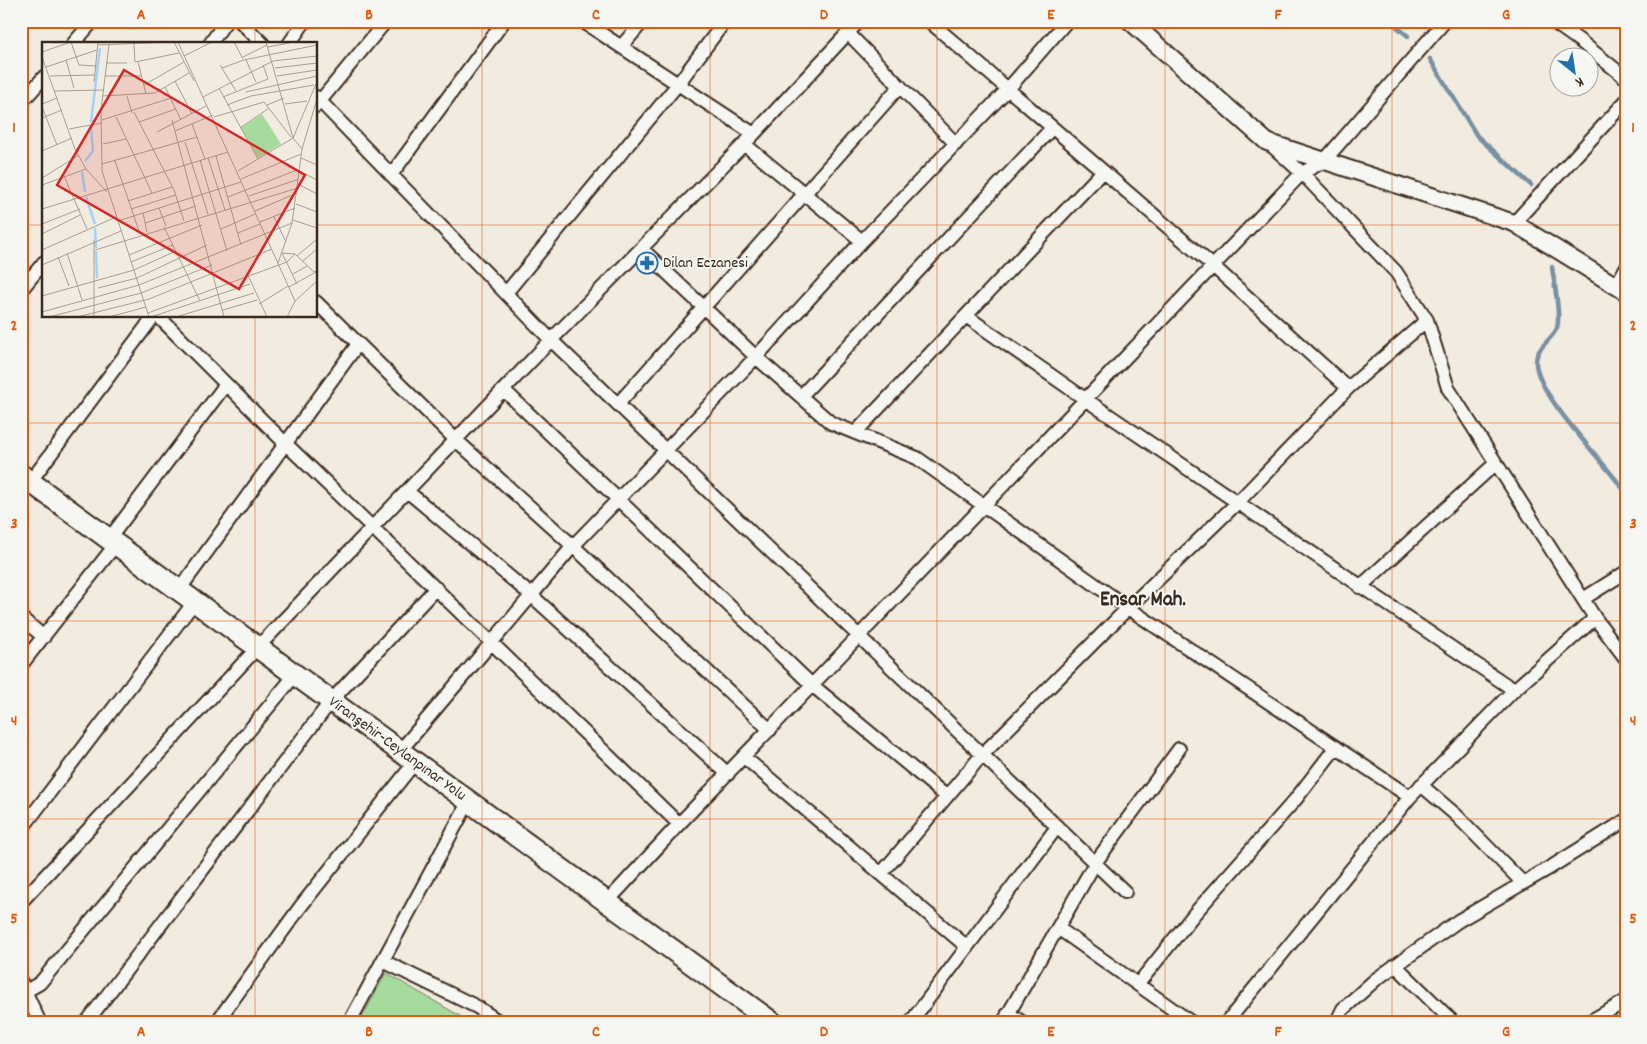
<svg xmlns="http://www.w3.org/2000/svg" width="1647" height="1044" viewBox="0 0 1647 1044" font-family="Dekko,sans-serif">
	<style>
		.green { fill: #a6db9e; stroke: #70825e }
		.lines { fill: none; stroke-linecap: round; stroke-linejoin: round }
		.stream { stroke: #7790a4; stroke-width: 4.5 }
		.minor-casing { stroke: #3b2a1e; stroke-width: 16 }
		.tertiary-casing { stroke: #3b2a1e; stroke-width: 20 }
		.primary-casing { stroke: #3b2a1e; stroke-width: 24 }
		.minor { stroke: #f6f6f2; stroke-width: 12 }
		.tertiary { stroke: #f6f6f2; stroke-width: 16 }
		.primary { stroke: #f6f6f2; stroke-width: 20 }
		.grid { fill: none; stroke: #e8590c; stroke-width: 1; stroke-opacity: 0.55 }
		.labels { text-anchor: middle; dominant-baseline: central; stroke-width: 4; stroke-linejoin: round; paint-order: stroke }
		.poi-label { font-size: 16px; fill: #3b2a1e; stroke: #f6f6f2; text-anchor: start }
		.street-label { font-size: 16px; fill: #3b2a1e; stroke: #f6f6f2 }
		.district-label { font-size: 21px; font-weight: bold; fill: #3b2a1e; stroke: #f6f6f2 }
		.inset-river { fill: none; stroke: #9fd4fd; stroke-width: 2.5 }
		.inset-road { fill: none; stroke: #a99e92; stroke-width: 1 }
		.view { fill: #d62828; fill-opacity: 0.15; stroke: #d62828; stroke-width: 2.5 }
		.inset-edge { fill: none; stroke: #3b2a1e; stroke-width: 2.5 }
		.neatline { fill: none; stroke: #e8590c; stroke-width: 2 }
		.grid-label { font-size: 16px; text-anchor: middle; font-weight: bold; fill: #e8590c }
	</style>
	<rect width="100%" height="100%" fill="#f2ebdf"/>
	<filter id="ink" filterUnits="userSpaceOnUse"><feTurbulence type="fractalNoise" baseFrequency=".02" numOctaves="2"/><feDisplacementMap in="SourceGraphic" scale="10" xChannelSelector="R" yChannelSelector="G"/><feConvolveMatrix kernelMatrix="1 2 1 2 8 2 1 2 1" color-interpolation-filters="sRGB"/></filter>
	<g filter="url(#ink)">
		<path class="green" d="M386,973L472,1023H359Z"/>
		<g class="lines">
			<path class="stream" d="M1390,21L1408,36
				M1430,59L1477,136L1531,185
				M1552,267C1554,282 1561,315 1557,328C1552,340 1535,348 1536,363C1537,396 1606,463 1626,493"/>
			<g class="minor-casing">
				<path id="minor" d="M240,21L263,44
					M582,21L754,134
					M929,21L1213,266L1348,388
					M1552,21L1580,41L1626,78
					M848,33L956,144
					M73,44L93,21
					M210,44L226,21
					M289,44L305,21
					M621,47L643,21
					M316,97L551,340L1125,892
					M21,103L44,77
					M316,106L386,21
					M744,144L862,241
					M1271,145L1302,173L1396,272L1427,320L1448,388L1595,618L1626,659
					M391,175L504,21
					M1514,223L1626,101
					M642,249L756,357L831,423L917,458L1128,608L1410,797
					M1616,286L1626,268
					M21,290L44,262
					M506,293L678,84L725,21
					M316,302L456,440L573,546L770,730
					M158,316L285,443L679,824
					M966,316L1085,399L1514,690
					M504,390L812,685L946,796
					M801,396L1052,128
					M618,404L900,86
					M855,433L1103,171
					M407,491L531,595L728,774
					M21,494L154,316
					M109,539L226,384
					M1360,587L1496,463
					M179,590L358,344
					M1583,599L1626,572
					M21,618L44,637
					M21,665L116,544
					M400,751L573,546L756,357L862,241L1008,89L1067,21
					M744,757L967,947
					M1421,785L1456,815L1523,883
					M21,830L195,601
					M881,874L982,755L1119,617L1237,503L1348,388L1427,320
					M21,902L258,647L551,340L754,134L859,21
					M607,902L679,824L1302,173L1324,161L1445,21
					M1058,928L1192,1023
					M383,961L477,1007L501,1023
					M1395,965L1454,1023
					M21,982L40,1023
					M1138,984L1195,913L1295,800L1336,747
					M26,991L40,983L295,675
					M1008,1013L1023,1023
					M86,1023L331,701L436,588
					M216,1023L301,906L415,762
					M349,1023L469,801
					M910,1023L1057,827
					M1003,1023L1095,863L1179,749
					M1226,1023L1410,797L1514,690L1595,618
					M1336,1023L1343,1009L1375,980L1458,921L1551,867L1626,820
					M1587,1023L1626,1001"/>
			</g>
			<g class="tertiary-casing">
				<path id="tertiary" d="M1130,21L1267,142L1514,223L1626,292"/>
			</g>
			<g class="primary-casing">
				<path id="primary" d="M21,475L773,1023"/>
			</g>
			<use href="#minor" class="minor"/>
			<use href="#tertiary" class="tertiary"/>
			<use href="#primary" class="primary"/>
		</g>
	</g>
	<path class="grid" d="M255,21V44M482,21V1023M710,21V1023M937,21V1023M1165,21V1023M1392,21V1023M21,225H44M316,225H1626M255,316V1023M21,423H1626M21,621H1626M21,819H1626"/>
	<defs>
		<g id="pharmacy-ring" transform="scale(1.125)"><circle r="9.5" fill="#f6f6f2" stroke="#1f6fb2" stroke-width="1.5"/><path d="M-2-6h4v4h4v4h-4v4h-4v-4h-4v-4h4Z" fill="#1f6fb2"/></g>
	</defs>
	<g fill-rule="evenodd">
		<use href="#pharmacy-ring" x="647" y="263"/>
	</g>
	<g class="labels">
		<g class="poi-label">
			<text x="663" y="263">Dilan Eczanesi</text>
		</g>
		<g class="street-label">
			<text transform="translate(397 749) rotate(36)">Viranşehir-Ceylanpınar Yolu</text>
		</g>
		<g class="district-label">
			<text x="1143" y="601">Ensar Mah.</text>
		</g>
	</g>
	<g transform="translate(42 42)">
		<rect width="275" height="275" fill="#f2ebdf"/>
		<path d="M220,72L239,102L216,116L199,86Z" fill="#a6db9e"/>
		<path class="inset-river" d="M49,80L58,6M43,119L51,109L49,85M40,130L43,150M44,155L53,182M53,186L54,206M54,209L55,236"/>
		<path class="inset-road" d="M29,0L37,23L55,24M132,0L152,39M136,0L253,259M192,0L201,17M224,0L251,96L260,107M92,2L93,20L137,11M56,3L128,0M67,3L59,68L60,129L107,275M226,5L252,0M0,10L29,0M142,14L170,0M0,15L33,107L44,127L65,150M201,15L225,3M24,18L32,46M204,18L214,40M96,20L104,52M64,21H85M178,23L194,49M4,25L55,8M180,26L202,18L275,3M233,26L275,21M8,34L53,33M63,34H99M235,34L275,28M133,39L150,72M52,40L56,0M102,43L142,20M123,45L139,78M177,46L216,117M13,49L61,48M204,50L275,34V55M60,54L113,51L147,31M85,54L90,71M161,55L231,19L275,14M181,55L226,37L221,23M0,62L15,56M243,62L265,59M185,63L209,54L272,43M225,63L242,56M0,65L15,103M92,70L132,148L142,179M74,75L110,151M172,75L222,60L249,95M0,76L20,68M60,78L129,56M130,78L182,275M97,80L134,67M150,82L163,117M198,86L227,66M27,87L60,81M133,89L171,73M115,90L164,64M143,100L166,172M61,102L84,97M0,109L30,96M174,114L199,203M166,116L183,168M259,116L275,123M158,118L185,209M73,119L98,192M60,122L155,95M196,129L251,96L274,42M22,134L45,187M0,136L37,113M199,137L259,112M256,142L275,152M0,143L44,127M207,154L257,137M186,155L255,128L275,138M86,159L130,145M254,162L275,170M117,166L124,184M0,167L186,110M89,167L134,153M213,169L255,151M101,171L105,190M232,175L244,200M251,178L275,186M76,179L199,140M218,180L253,166M103,181L154,164M0,182L38,167M122,185L158,259M179,187L213,172M196,191L218,182M0,192L38,173M52,198V275M0,208L74,175M53,208L256,146M25,211L40,258M240,211L253,212L272,230L275,229M240,211L255,242M87,213L160,183M255,214L275,197M16,215L27,244M261,219L275,207M89,220L131,203M236,221L250,181L260,107L275,57M0,223L79,189M251,232L265,224M206,233L225,275M247,245L274,230M56,246L95,236L165,203M0,254L92,228L134,209M217,262L246,244M181,268L215,258M0,270L97,243L250,181M106,271L245,220L253,212M7,275L99,251L170,223M35,275L107,257L230,207M67,275L104,265M109,275L208,242M134,275L212,251M245,275L253,259L275,239"/>
		<path class="view" d="M82,28L263,133L197,247L15,143Z"/>
		<rect width="275" height="275" class="inset-edge"/>
	</g>
	<rect width="1647" height="1044" fill="none" stroke="#f6f6f2" stroke-width="55"/>
	<g transform="translate(1574 72) rotate(150)"><circle r="24" fill="#f6f6f2" stroke="#aba49d"/>
	<path d="M0-4L9 19L0 12L-9 19Z" fill="#1f6fb2"/>
	<text y="-8" font-size="14" font-weight="bold" text-anchor="middle" fill="#3b2a1e">K</text>
	</g>
	<rect x="28" y="28" width="1592" height="988" class="neatline"/>
	<g class="grid-label">
		<text x="141" y="19">A</text>
		<text x="369" y="19">B</text>
		<text x="596" y="19">C</text>
		<text x="824" y="19">D</text>
		<text x="1051" y="19">E</text>
		<text x="1278" y="19">F</text>
		<text x="1506" y="19">G</text>
		<text x="14" y="132">1</text>
		<text x="1633" y="132">1</text>
		<text x="14" y="330">2</text>
		<text x="1633" y="330">2</text>
		<text x="14" y="528">3</text>
		<text x="1633" y="528">3</text>
		<text x="14" y="725">4</text>
		<text x="1633" y="725">4</text>
		<text x="14" y="923">5</text>
		<text x="1633" y="923">5</text>
		<text x="141" y="1036">A</text>
		<text x="369" y="1036">B</text>
		<text x="596" y="1036">C</text>
		<text x="824" y="1036">D</text>
		<text x="1051" y="1036">E</text>
		<text x="1278" y="1036">F</text>
		<text x="1506" y="1036">G</text>
	</g>
</svg>
